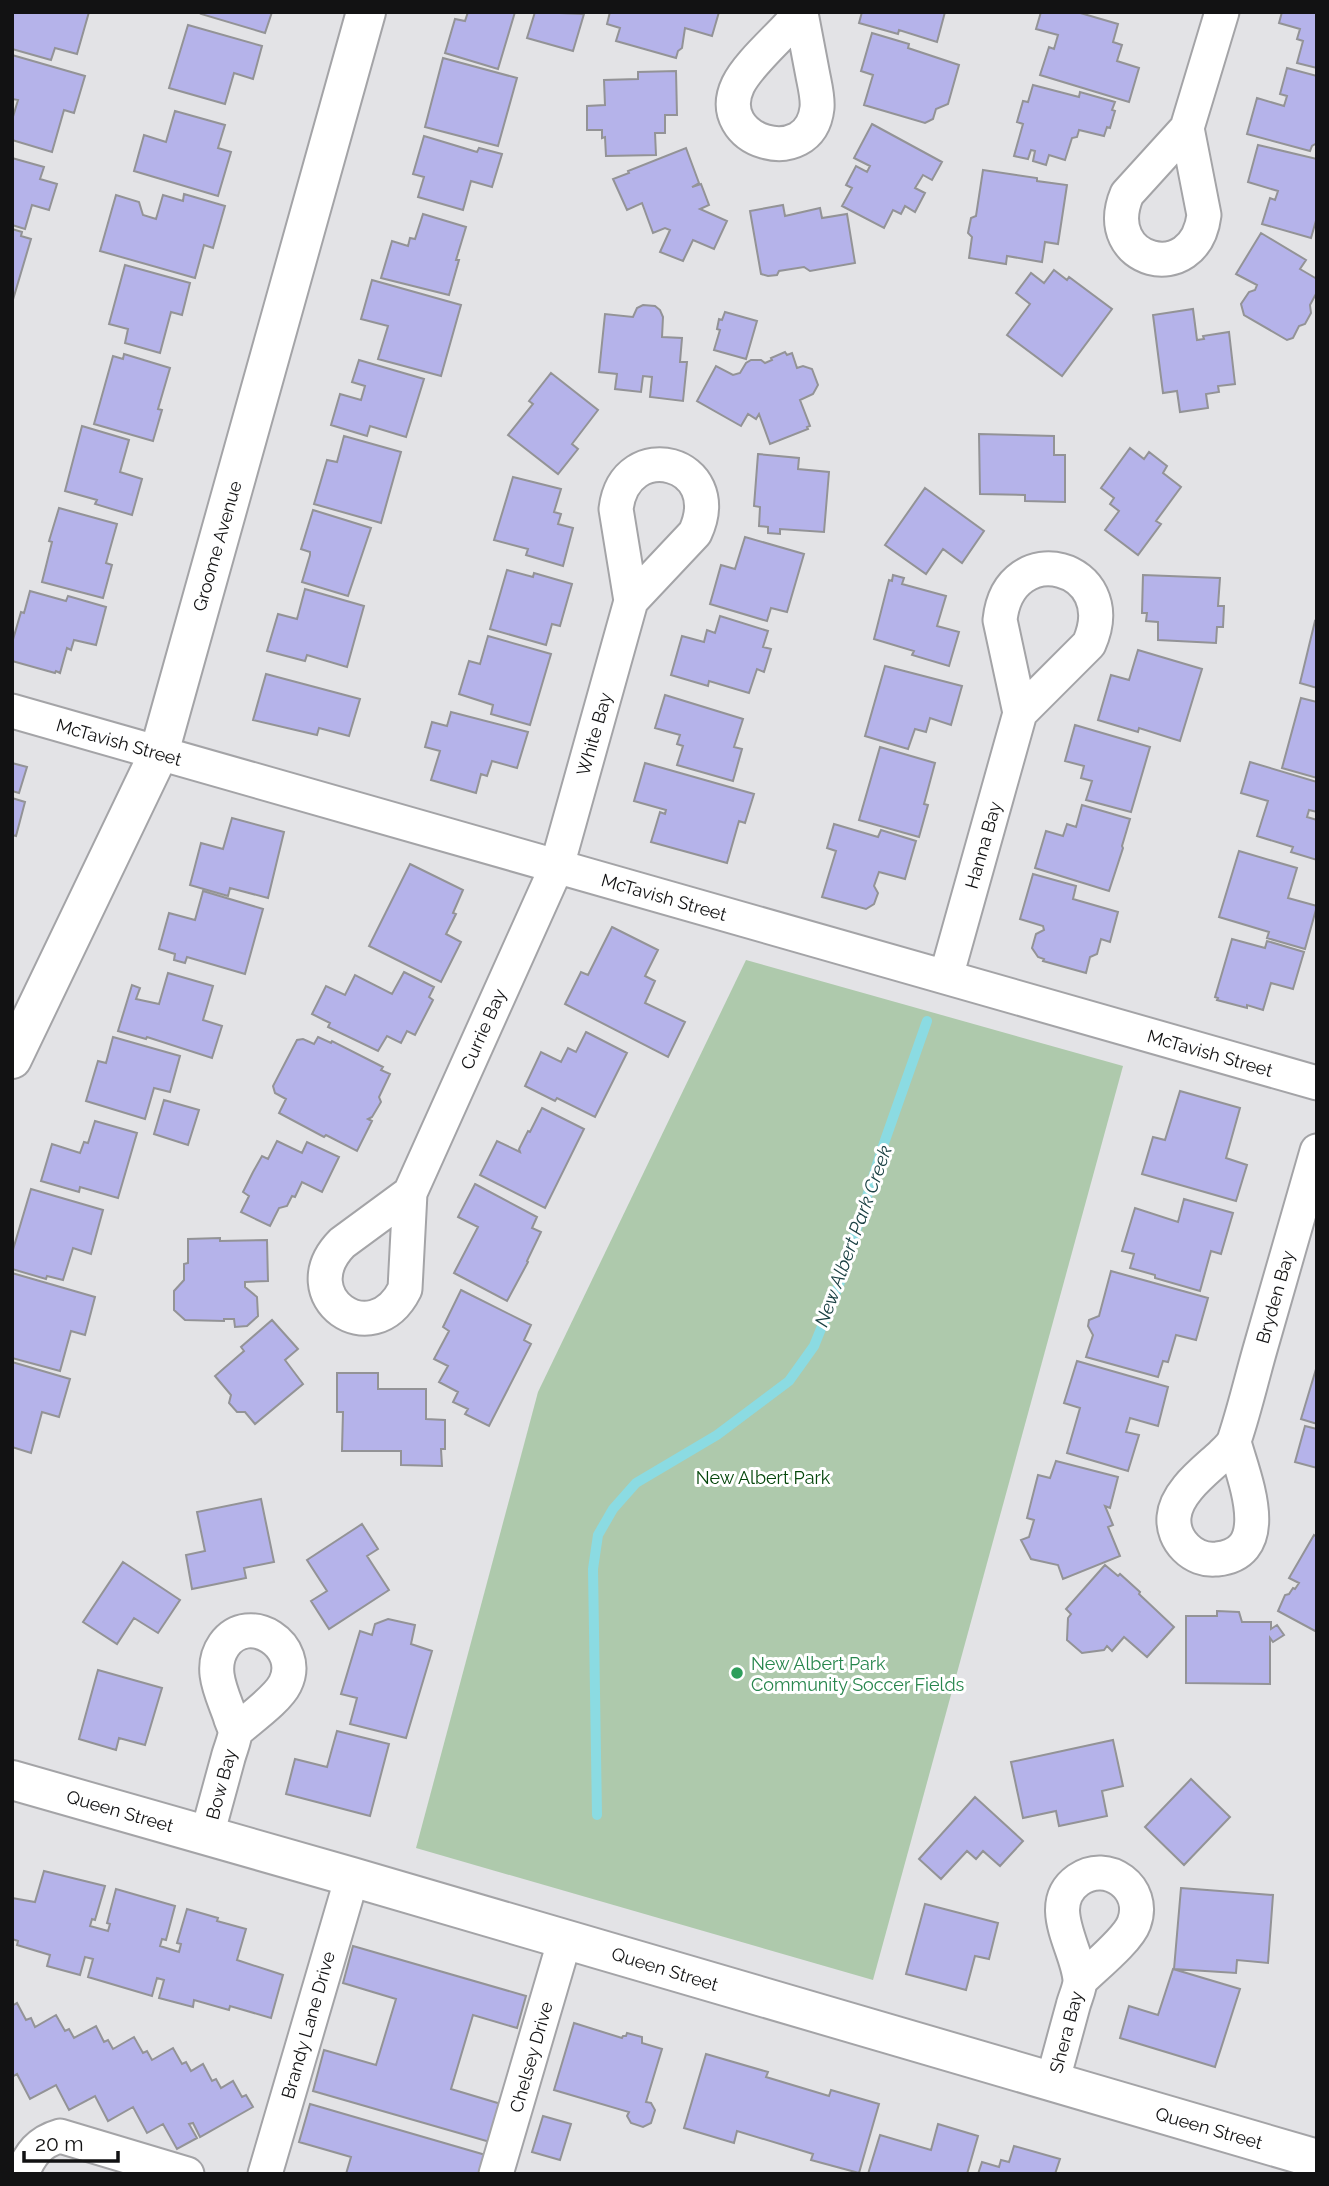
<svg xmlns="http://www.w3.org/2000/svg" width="1329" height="2186" viewBox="0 0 1329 2186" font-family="Raleway,sans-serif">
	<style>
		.green { fill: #aec9ac }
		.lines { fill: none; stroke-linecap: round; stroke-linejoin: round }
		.stream { stroke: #8bdbe2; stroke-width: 10 }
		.building { fill: #b5b3ea; stroke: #939396; stroke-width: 2 }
		.minor-casing { stroke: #a4a4a7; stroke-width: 37 }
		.tertiary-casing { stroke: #a4a4a7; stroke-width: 42 }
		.minor { stroke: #fff; stroke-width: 33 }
		.tertiary { stroke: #fff; stroke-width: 38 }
		.leisure-dot { fill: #2e9e5b; stroke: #fff; stroke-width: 2.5 }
		.labels { text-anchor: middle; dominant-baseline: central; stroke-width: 6; stroke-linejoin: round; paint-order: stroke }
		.street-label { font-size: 18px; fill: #121213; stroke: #fff }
		.park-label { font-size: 18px; fill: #04460a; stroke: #fff }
		.leisure-label { font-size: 18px; fill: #27864d; stroke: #fff; text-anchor: start }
		.water-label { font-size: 19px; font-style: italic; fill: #1a4043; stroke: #fff }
	</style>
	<rect width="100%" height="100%" fill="#e3e3e6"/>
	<path class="green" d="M746,960L1123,1066L873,1980L416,1848L538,1392Z"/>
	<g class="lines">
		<path class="stream" d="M597,1815L593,1569L598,1535L613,1509L636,1483L717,1435L789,1381L814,1346L840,1282L882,1149L927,1021"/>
	</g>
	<path class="building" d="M12,12H89L77,54L55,48L51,60L12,49Z
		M202,12H272L265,33L201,14Z
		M468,12H515L498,69L445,53L455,19L465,21Z
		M535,12L584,14L573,51L527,38Z
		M610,12H719L712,36L685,28L682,48L678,51L676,58L616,41L620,28L607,24Z
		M862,12H945L937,42L899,30L898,34L859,23Z
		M1041,12H1077L1118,24L1113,42L1122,45L1117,61L1139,68L1129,102L1040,75L1049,47L1054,49L1058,35L1036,29Z
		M1282,12H1317V68L1297,63L1303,41L1297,39L1300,29L1279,23Z
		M188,25L262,46L253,79L234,73L225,104L169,88Z
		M872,33L909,44L908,48L959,65L948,104L936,109L933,119L925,123L864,105L873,75L861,71Z
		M12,55L85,76L74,113L64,110L52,152L12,140V120L18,100L12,99Z
		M443,58L517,78L498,146L425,127Z
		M1287,68L1317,76V143L1312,146L1310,151L1247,134L1257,98L1284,106L1287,96L1280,94Z
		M676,71L677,115H665V133H655L656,155L606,156L605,137L602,138V130H587V106L605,105L604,80L638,79V72Z
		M1033,85L1079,97L1080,92L1115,102L1112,110L1115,111L1110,128L1107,127L1104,136L1079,130L1077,137L1072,138L1065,160L1049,155L1046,165L1033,161L1035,151L1031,150L1028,159L1014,156L1023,124L1017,122L1023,101L1028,102Z
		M175,111L225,125L218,148L231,152L218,196L134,171L144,135L166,142Z
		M872,124L942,162L932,180L923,175L915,188L925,193L915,212L905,206L901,214L893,210L884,228L842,206L852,188L846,185L856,166L867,172L870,166L854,158Z
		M424,136L477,152L479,148L502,154L492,187L471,181L463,210L418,197L424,177L413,174Z
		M1258,145L1317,159V217L1311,238L1262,224L1270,198L1275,200L1278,191L1248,182Z
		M686,148L699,183L692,187L701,184L709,205L700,209L727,221L714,249L693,240L683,261L660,252L670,230L665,228L653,233L642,203L627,210L613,179L629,173L628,171Z
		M12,158L44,167L40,179L57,184L49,210L32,205L25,229L12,225Z
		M983,170L1037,178V181L1067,185L1058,244L1045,242L1042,262L1007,256L1006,264L969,258L972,237L968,233L971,218L976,216Z
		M184,194L225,206L213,248L204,245L195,278L100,251L116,195L139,202L143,215L156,219L163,195L183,201Z
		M783,205L785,216L820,208L822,218L847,214L855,263L810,271L804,267L779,271L777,275L768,276L761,274L750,211Z
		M423,214L466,227L456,260H459L449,295L381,278L392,241L408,246L410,238L415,239Z
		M12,229L22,232L21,236L31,239L12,303Z
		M1261,233L1306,260L1300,269L1317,279V292L1310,305L1311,313L1305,324L1299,326L1293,338L1287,340L1244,315L1241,304L1249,292L1255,290L1257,285L1236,274Z
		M125,265L190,283L182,315L171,312L160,353L125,343L128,329L109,324Z
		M1054,270L1067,280L1069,277L1112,309L1062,376L1007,335L1030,304L1016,293L1031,273L1044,283Z
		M372,280L461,305L441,376L378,359L388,326L361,319Z
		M643,305L655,306L660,310L663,317L662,337L682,338L680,362H687L683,401L650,397L652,377L643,376L641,392L615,389L617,374L599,372L605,314L633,317L637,308Z
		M1193,309L1197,340L1204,339L1203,336L1229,332L1235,384L1218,386L1219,392L1206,394L1208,408L1180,412L1177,391L1163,393L1153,315Z
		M725,312L757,321L746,359L714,350L720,330L717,329L719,319L722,320Z
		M785,352L787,355L792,353L797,368L803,366L812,369L818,385L813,394L800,400L810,426L807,427L808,429L770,444L759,414L756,419L748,414L741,426L697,401L716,366L733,375L740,373L746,363L751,360H761L765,363L772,360L771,358Z
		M124,354L170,368L158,409L162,410L153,441L94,424L113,356L123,359Z
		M359,360L424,379L406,437L370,426L367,436L331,425L340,394L361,400L365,386L352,382Z
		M551,373L598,410L572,444L578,449L558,474L508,435L533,404L529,401Z
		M82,426L129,440L120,472L142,479L132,515L95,504L97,500L65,491Z
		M979,434L1054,436V455H1065V502L1025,501V495L980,494Z
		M344,436L401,452L381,523L314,504L327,460L337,462Z
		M1130,448L1144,459L1149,452L1167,466L1163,473L1181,487L1156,521L1161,524L1138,555L1105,530L1119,511L1110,504L1114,498L1101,488Z
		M758,454L799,458L798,469L829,472L824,532L780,529V534L768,533V527L759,526L760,507L754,506Z
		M513,477L561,489L554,512L561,514L558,524L573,528L563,566L526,555L528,549L494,540Z
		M925,488L984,531L962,563L943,549L926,574L885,545Z
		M59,508L117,524L106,563L112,565L103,598L42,582L52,542L49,541Z
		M313,510L371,528L348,596L302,582L310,555V552L301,549Z
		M745,537L804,554L787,612L771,608L767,621L710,604L721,565L735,569Z
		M507,570L533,577L534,573L572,584L560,626L552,624L546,645L490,629Z
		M893,575L904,578L902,584L946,596L937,626L959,632L949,666L912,655L914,651L874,639L889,580L892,581Z
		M1143,575L1220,578L1218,606H1224L1223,627H1217L1216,643L1158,640V622L1146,621L1147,613H1142Z
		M305,589L364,606L347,667L307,655L305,661L267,651L278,614L297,619Z
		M30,591L66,601L68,596L106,607L96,645L74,640L71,650L67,648L60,673L56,671L55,673L12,661V643L21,612L24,613Z
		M720,616L768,631L763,647L771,649L764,672L757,669L749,693L709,681L708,686L671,675L682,636L704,642L707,630L715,633Z
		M1315,621L1317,622V688L1300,683Z
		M488,636L551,654L530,725L491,714L493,705L459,694L469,661L480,664Z
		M1138,650L1202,669L1180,741L1139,728L1138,732L1098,720L1111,675L1129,680Z
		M885,666L962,686L951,725L930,718L926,732L915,729L908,749L865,736Z
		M266,674L360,699L349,736L319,728L317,735L253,720Z
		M665,695L743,719L734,747L742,749L733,781L677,765L683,746L677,744L680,735L655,728Z
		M1301,698L1317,702V778L1282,768Z
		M451,712L528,732L517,768L492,761L487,776L481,774L476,793L431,780L440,751L425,747L432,722L447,726Z
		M1075,725L1150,747L1131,812L1086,800L1092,781L1081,778L1084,766L1065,761Z
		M880,747L935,763L924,804L928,805L919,837L859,820Z
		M1250,762L1317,782V812L1309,810L1307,817L1317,820V860L1291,852L1293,847L1257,836L1268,801L1241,793Z
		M12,763L27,767L19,793L12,791Z
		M645,763L754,794L745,823L739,821L727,863L651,842L660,812L665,814L666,810L634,801Z
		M12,798L25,802L16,836L12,835Z
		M1082,805L1130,819L1122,846L1123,848L1109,891L1035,868L1046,831L1063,836L1067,824L1076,827Z
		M232,818L284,832L268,898L230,888L228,896L190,885L201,843L223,849Z
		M834,824L878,837L881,830L916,841L905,879L879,872L874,886L878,893L874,904L866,909L822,897L836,851L827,848Z
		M1239,851L1297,868L1288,898L1317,906L1305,949L1267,938L1269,932L1219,917Z
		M410,864L463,890L453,913L456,914L446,934L461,942L441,982L369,946Z
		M1033,874L1076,886L1073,899L1118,912L1110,942L1101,939L1097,954L1090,957L1086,973L1043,961L1044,959L1038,957L1032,948L1036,934L1044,930L1043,926L1020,919Z
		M203,891L263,909L245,974L187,957L185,963L174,960L175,954L159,949L169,913L195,920Z
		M612,927L658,950L645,976L655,981L645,1003L685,1022L668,1057L565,1004L581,972L588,975Z
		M1232,939L1265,948L1267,941L1304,952L1293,989L1271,983L1263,1010L1247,1005V1008L1217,1000L1218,998L1215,997Z
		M404,972L434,987L429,997L433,1000L415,1035L407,1031L401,1043L387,1036L378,1051L328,1027L330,1023L312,1014L326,986L345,995L355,975L392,994Z
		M168,973L213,986L203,1020L222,1026L212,1058L147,1037L146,1039L118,1031L132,985L140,988L136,999L159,1004Z
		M586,1032L627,1053L595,1117L557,1098L555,1101L525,1086L541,1052L561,1062L568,1048L576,1052Z
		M113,1037L180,1056L170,1092L154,1088L145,1119L86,1101L98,1061L106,1063Z
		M318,1037L331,1043L332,1041L383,1067L381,1070L390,1074L379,1097L381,1102L372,1117L368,1119L372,1121L357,1151L326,1135L324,1137L279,1113L286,1099L275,1093L273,1086L297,1040L303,1039L314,1044Z
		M1180,1091L1240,1108L1226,1158L1247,1165L1236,1201L1142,1174L1153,1137L1165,1140Z
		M164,1100L199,1110L188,1145L154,1134Z
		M542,1108L584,1129L545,1208L480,1175L497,1141L520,1152L519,1149L528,1131L530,1132Z
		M95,1121L137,1133L118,1198L80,1187L79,1192L41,1181L52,1144L80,1153L84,1142L88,1143Z
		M277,1141L302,1153L307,1142L339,1157L322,1192L302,1182L295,1197L292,1196L287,1206L279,1208L270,1226L241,1212L249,1196L243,1192L253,1172L262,1156L268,1159Z
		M475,1184L537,1217L532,1228L541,1232L527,1261L528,1262L507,1301L454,1273L478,1227L458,1217Z
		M31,1189L103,1210L91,1254L73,1248L63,1280L47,1276L46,1279L12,1269V1253Z
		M1184,1199L1233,1213L1221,1254L1211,1251L1200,1291L1155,1278V1275L1130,1268L1134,1254L1122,1251L1135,1208L1178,1222Z
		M220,1238V1241L267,1240L268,1281L245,1282V1287L257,1297L258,1316L247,1326L235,1327L234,1319H224V1321L185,1320L174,1310V1291L184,1280V1264L188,1263V1239Z
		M1111,1271L1208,1298L1196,1340L1176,1335L1168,1362L1163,1361L1158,1377L1086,1357L1093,1335L1088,1326L1089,1320L1099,1316Z
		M12,1273L95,1297L85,1335L71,1331L60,1371L12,1358Z
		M461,1290L531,1325L524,1340L531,1344L489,1426L465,1414L468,1409L453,1402L458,1392L439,1382L448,1366L434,1359L449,1331L443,1327Z
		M272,1320L298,1349L285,1360L303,1384L255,1424L245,1412H237L229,1403L231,1395L215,1376L244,1351L241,1347Z
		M1077,1361L1168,1387L1158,1426L1130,1418L1126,1432L1139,1435L1128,1471L1067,1453L1080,1408L1064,1403Z
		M12,1362L70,1379L59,1417L42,1412L31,1453L12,1447Z
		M1316,1369H1317V1424L1301,1419Z
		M337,1373H378V1389H426V1419L445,1420V1449H441L442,1466L401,1465V1451H342L343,1412H337Z
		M1305,1426L1317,1429V1468L1295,1462Z
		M1056,1461L1118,1477L1110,1508L1105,1506L1113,1525L1108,1527L1120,1556L1063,1579L1058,1565L1031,1559L1021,1540L1029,1537L1034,1520L1027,1518L1038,1475L1050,1478Z
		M261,1499L274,1562L244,1568L246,1578L192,1589L186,1555L205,1551L197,1512Z
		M362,1524L378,1549L367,1556L389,1590L329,1629L311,1601L327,1591L307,1560Z
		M1314,1535L1317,1537V1632L1278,1611L1285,1595L1289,1594L1293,1588L1295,1589L1299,1583L1289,1578Z
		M123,1562L180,1600L158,1633L134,1618L117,1644L83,1622Z
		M1105,1565L1118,1576L1120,1574L1140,1592L1139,1594L1174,1627L1147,1657L1124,1637L1112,1651L1107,1646L1104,1650L1082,1653L1067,1640L1068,1618L1071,1614L1066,1609Z
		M1217,1611L1239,1612L1242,1622H1271V1629L1277,1625L1284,1635L1273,1642L1270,1638V1684L1186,1683V1616H1217Z
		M388,1619L415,1625L411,1644L432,1651L406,1738L350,1724L357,1698L341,1694L360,1631L372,1635L375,1624Z
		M98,1670L162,1688L145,1745L119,1738L116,1750L79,1739Z
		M337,1731L389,1744L370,1816L286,1794L295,1759L327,1767Z
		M1113,1740L1123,1786L1102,1791L1107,1816L1059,1826L1056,1811L1023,1818L1011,1762Z
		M1191,1779L1230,1817L1184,1865L1145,1827Z
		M975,1797L1023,1841L1000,1866L983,1851L976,1859L967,1851L941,1879L919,1859Z
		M44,1871L105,1886L95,1920L92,1919L90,1926L108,1931L110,1924L107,1923L116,1889L175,1906L166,1940L162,1939L160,1946L179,1952L181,1944L177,1943L187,1909L218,1918L217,1921L246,1929L237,1960L283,1975L271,2018L230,2006L229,2010L194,2000L193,2007L159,1998L164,1980L157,1978L152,1996L88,1977L93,1959L85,1957L80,1975L47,1966L50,1955L17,1945L18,1941L12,1939V1898L35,1902Z
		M1181,1888L1273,1895L1268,1963L1237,1960L1236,1973L1174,1969Z
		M925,1904L998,1923L989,1959L975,1956L966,1990L906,1974Z
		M353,1946L526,1996L517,2028L473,2015L451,2089L501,2104L490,2142L313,2091L324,2050L376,2065L396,1999L343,1983Z
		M1173,1969L1240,1989L1215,2067L1120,2038L1129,2006L1158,2015Z
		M17,2003L26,2020L31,2018L35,2027L56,2015L65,2031L69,2029L74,2038L96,2026L104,2042L108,2040L113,2049L134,2037L143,2053L147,2051L152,2060L173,2048L182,2064L186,2062L191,2071L203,2064L212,2081L216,2079L221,2088L233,2081L242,2097L246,2095L253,2107L200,2137L193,2123L189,2124L197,2138L177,2149L163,2124L147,2133L133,2107L108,2121L95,2096L69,2110L56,2085L30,2099L17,2074L12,2077V2006Z
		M574,2023L622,2038L623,2036H626L627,2033L642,2037V2043L662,2049L646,2102L651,2103L655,2110L651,2123L643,2127L631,2123L627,2116L629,2112L554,2090Z
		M706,2054L768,2072L766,2077L829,2096L831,2090L879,2104L859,2173L811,2160L813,2154L737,2131L734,2143L684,2128Z
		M310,2104L489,2156L484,2174H346L351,2157L299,2142Z
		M543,2116L571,2124L560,2160L532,2152Z
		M938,2124L978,2136L967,2174H868L880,2135L931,2150Z
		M1014,2146L1060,2159L1055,2174H978L982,2162L999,2167L1001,2160L1009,2162Z"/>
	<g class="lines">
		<g class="minor-casing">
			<path id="minor" d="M801,13C805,34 809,55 813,76C815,86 818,98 817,108C810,171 711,142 738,85C749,62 784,34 801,12
				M1187,128L1204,215C1195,288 1098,263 1127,194L1187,128L1222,12
				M12,711L1317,1083
				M946,977L1020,713L1000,620C1009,535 1124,565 1089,644L1020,713
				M410,1193L342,1243C290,1296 372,1355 405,1289L410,1193L557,866L631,601L616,509C625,435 728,461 695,533L631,601
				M1234,1442C1243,1476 1277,1553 1217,1559C1193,1562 1172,1540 1174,1517C1176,1492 1205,1471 1222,1455C1227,1450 1233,1445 1235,1438C1245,1408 1252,1377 1261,1346C1280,1281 1298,1216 1317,1151
				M207,1835C214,1809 221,1783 228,1758C230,1750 235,1739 235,1732C235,1727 231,1721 230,1716C222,1693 208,1668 224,1645C249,1610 304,1646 285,1684C277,1700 249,1719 235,1732
				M1052,2083C1059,2057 1066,2032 1073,2006C1075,1998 1080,1988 1080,1980C1078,1949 1043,1905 1078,1880C1107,1859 1147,1888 1134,1923C1128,1940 1094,1967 1080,1981
				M22,2174C30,2154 39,2142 60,2136L187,2174
				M265,2174L352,1877
				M496,2174L565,1939"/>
		</g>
		<g class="tertiary-casing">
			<path id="tertiary" d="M12,1059L159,753L366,12
				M12,1780L352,1877L1317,2159"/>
		</g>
		<use href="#minor" class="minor"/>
		<use href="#tertiary" class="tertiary"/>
	</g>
	<circle class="leisure-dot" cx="737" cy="1673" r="7"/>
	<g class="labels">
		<g class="street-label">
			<text transform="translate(217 546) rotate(-74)">Groome Avenue</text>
			<text transform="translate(594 734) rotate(-74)">White Bay</text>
			<text transform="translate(119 742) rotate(16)">McTavish Street</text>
			<text transform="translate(983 845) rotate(-74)">Hanna Bay</text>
			<text transform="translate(664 897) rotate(16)">McTavish Street</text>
			<text transform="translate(483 1029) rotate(-66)">Currie Bay</text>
			<text transform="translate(1210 1053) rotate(16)">McTavish Street</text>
			<text transform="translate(1275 1297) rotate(-74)">Bryden Bay</text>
			<text transform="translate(221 1784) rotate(-75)">Bow Bay</text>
			<text transform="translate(120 1811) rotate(16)">Queen Street</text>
			<text transform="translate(665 1969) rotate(17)">Queen Street</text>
			<text transform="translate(308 2025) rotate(-74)">Brandy Lane Drive</text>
			<text transform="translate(1066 2032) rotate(-75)">Shera Bay</text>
			<text transform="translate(531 2057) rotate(-74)">Chelsey Drive</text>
			<text transform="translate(1209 2128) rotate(16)">Queen Street</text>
		</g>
		<g class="park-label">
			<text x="763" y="1477">New Albert Park</text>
		</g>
		<g class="leisure-label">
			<text x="751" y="1663">New Albert Park<tspan x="751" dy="21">Community Soccer Fields</tspan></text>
		</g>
		<g class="water-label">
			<text transform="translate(853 1236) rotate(-70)">New Albert Park Creek</text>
		</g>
	</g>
	<rect width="1329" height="2186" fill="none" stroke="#121213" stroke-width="28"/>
	<path d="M24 2151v10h94v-10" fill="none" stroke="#121213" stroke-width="3.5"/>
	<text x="35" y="2151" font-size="21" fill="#121213" stroke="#ffffff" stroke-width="5" paint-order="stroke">20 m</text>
</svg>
